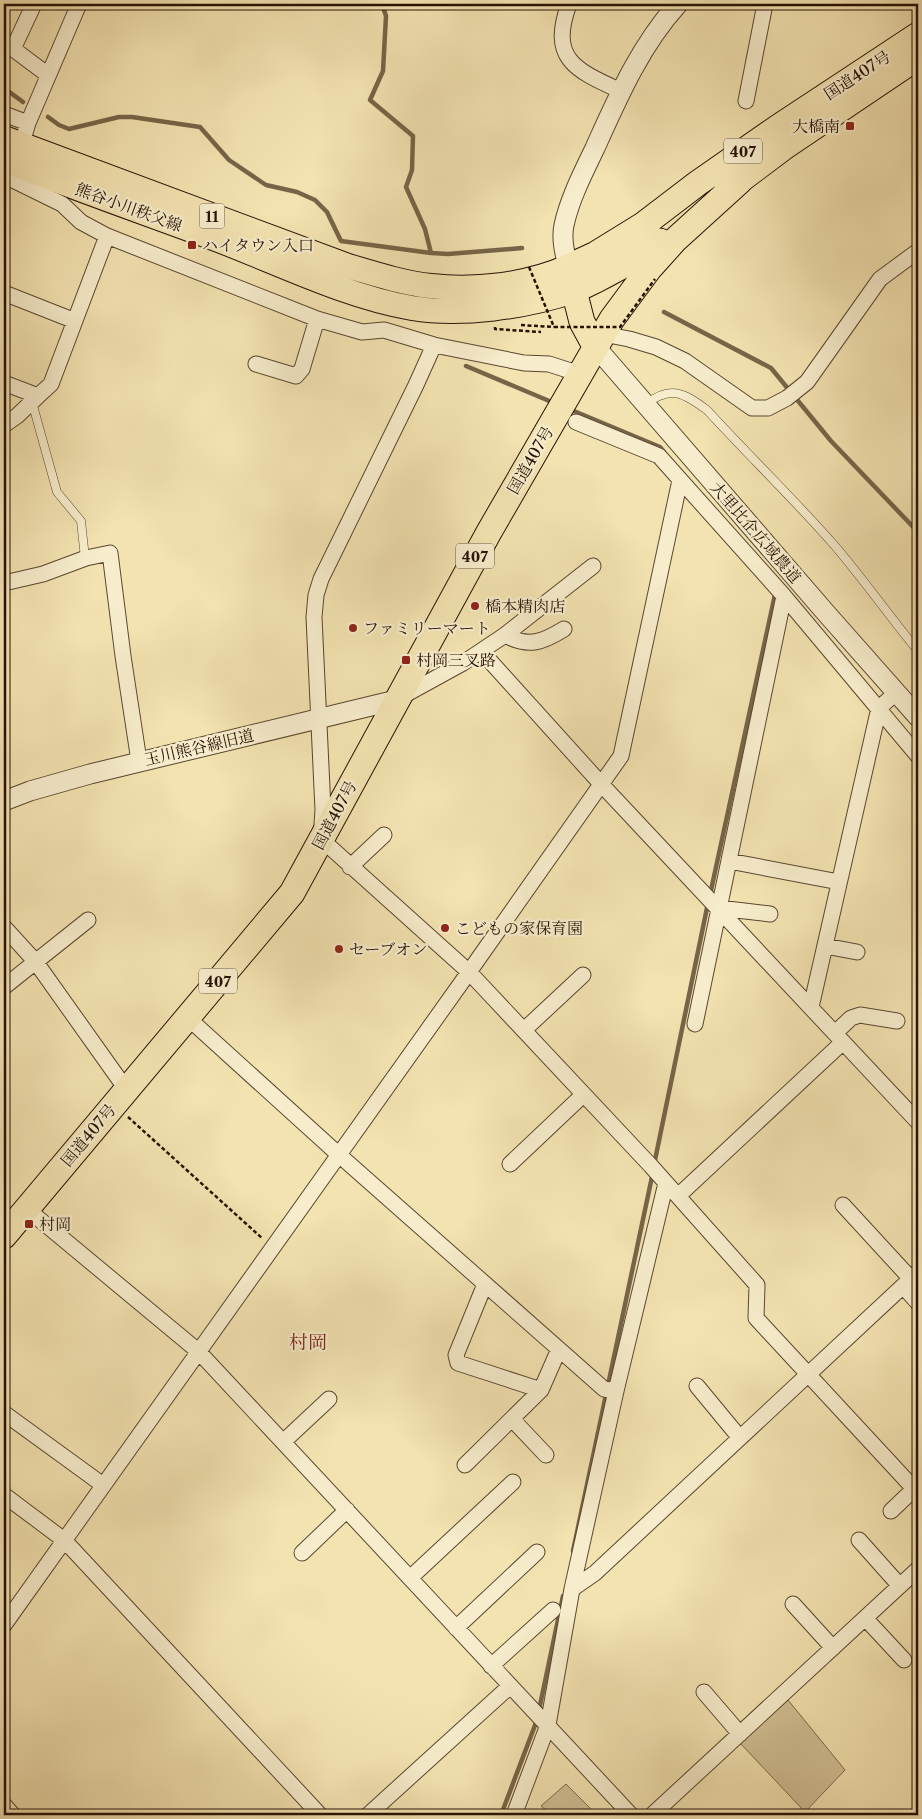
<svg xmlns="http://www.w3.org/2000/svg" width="922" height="1819" viewBox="0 0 922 1819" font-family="'Libre Caslon Text','Noto Serif JP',serif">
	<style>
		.green { fill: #d0bf94; stroke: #7b684c }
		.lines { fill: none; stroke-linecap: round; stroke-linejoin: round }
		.stream { stroke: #776448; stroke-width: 4.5 }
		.service-casing { stroke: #59462f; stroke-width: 9 }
		.minor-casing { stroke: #59462f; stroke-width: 17 }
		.tertiary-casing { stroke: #59462f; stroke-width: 21 }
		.primary-casing { stroke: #261104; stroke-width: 26 }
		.trunk-casing { stroke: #261104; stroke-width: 27 }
		.path { stroke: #261104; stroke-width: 2.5; stroke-dasharray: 4 2.5; stroke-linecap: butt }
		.service { stroke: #f7edcc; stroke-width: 8 }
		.minor { stroke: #f7edcc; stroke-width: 15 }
		.tertiary { stroke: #f7edcc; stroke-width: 19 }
		.primary { stroke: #f3e3b1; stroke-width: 24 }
		.trunk { stroke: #f3e3b1; stroke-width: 25 }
		.path-bridge { stroke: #261104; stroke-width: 2.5; stroke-dasharray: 4 2.5; stroke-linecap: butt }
		.poi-dot { fill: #8f2418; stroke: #f7edcc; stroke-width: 2 }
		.labels { text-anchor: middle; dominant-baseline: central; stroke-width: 4.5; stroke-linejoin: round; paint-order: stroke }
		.shield { fill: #f7edcc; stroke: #655340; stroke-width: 1 }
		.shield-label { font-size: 15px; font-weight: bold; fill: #261104 }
		.street-label { font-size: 16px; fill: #261104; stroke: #f7edcc }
		.poi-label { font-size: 16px; fill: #261104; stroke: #f7edcc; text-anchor: start }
		.quarter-label { font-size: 19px; fill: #7a1f14; stroke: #f7edcc }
	</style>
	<rect width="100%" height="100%" fill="#f3e3b1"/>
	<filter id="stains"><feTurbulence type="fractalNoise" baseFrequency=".004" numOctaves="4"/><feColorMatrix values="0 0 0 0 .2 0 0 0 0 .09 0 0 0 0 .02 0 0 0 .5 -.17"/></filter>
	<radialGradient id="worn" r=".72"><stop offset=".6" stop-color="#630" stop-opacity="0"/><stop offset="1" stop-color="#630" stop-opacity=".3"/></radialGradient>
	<path class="green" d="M788,1700L845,1770L805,1812L740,1743Z
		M566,1784L597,1815H552L541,1806Z"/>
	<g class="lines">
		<path class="stream" d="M382,4L386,16L383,71L370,100L413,136L412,170L406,187L425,229L431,253
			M4,88L23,102
			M48,117L59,125L69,129L119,117H132L200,127L229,160L266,185L297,192L315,200L327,212L341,241L431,253L448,254L522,248
			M664,312L771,368L831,441L918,532
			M466,366L554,403
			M569,409L660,447L664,452
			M710,895L776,590
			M654,1165L708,903
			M573,1551L653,1172
			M539,1710L563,1596
			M501,1815L537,1720"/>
		<g class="service-casing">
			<path id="service" d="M32,402L57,492L81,521L85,558
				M646,404C671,385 684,393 707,410C749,456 794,499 835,546C864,580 890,617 918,651"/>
		</g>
		<g class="minor-casing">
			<path id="minor" d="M79,4L28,123L11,179L62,204L81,222L107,236L317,319L362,332L384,330L434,345L524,363L549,364L580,374
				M569,4C549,59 575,70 621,91
				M4,42L48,75
				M13,49L34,4
				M746,101L765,4
				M4,114L28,123
				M4,293L75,321
				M603,334L629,339L656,347L685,361L752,408H768L787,398L807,382L880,279L918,251
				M434,345L416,385L321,579L316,595L314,617L323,810L321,839L469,972L651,1166L757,1285L756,1318L918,1493
				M256,364L296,376L302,369L317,319
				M4,383L38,396L51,384L107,236
				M576,422L659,456L784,596L918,756
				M4,425L17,416L38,396
				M4,583L43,574L86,558L110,553L123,656L139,761
				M505,635C529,648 543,642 564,629
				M481,651L602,785L918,1122
				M401,697L463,663L505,635L593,566
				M729,861L839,882
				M350,867L384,835
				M719,908L770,914
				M4,927L35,961L126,1089
				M825,946L857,952
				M4,987L88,920
				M811,1007L879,708L897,692
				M188,1018L338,1154L604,1389L616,1391
				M695,1024L784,596
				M524,1030L583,975
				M835,1033L851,1018L860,1015L897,1021
				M510,1164L583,1095
				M678,1196L843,1042
				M843,1205L911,1279
				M27,1209L198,1351L631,1815
				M485,1284L456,1355L458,1363L541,1390
				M903,1286L918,1303
				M697,1386L740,1438
				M4,1413L103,1485
				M512,1419L546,1455
				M283,1442L329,1399
				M465,1465L541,1390L559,1349
				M4,1495L64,1540L320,1815
				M891,1511L914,1489
				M859,1540L900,1586
				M302,1553L347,1510
				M410,1578L513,1482
				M572,1589L595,1573L918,1272
				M793,1604L833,1648
				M865,1618L904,1660
				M4,1625L469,972L621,756L680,480
				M456,1628L537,1552
				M491,1666L553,1610
				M704,1692L740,1734
				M4,1805L13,1815
				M368,1815L510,1686
				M514,1815L548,1725L572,1589L616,1391L666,1183
				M652,1815L918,1569"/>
		</g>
		<g class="tertiary-casing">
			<path id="tertiary" d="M568,267C565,254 561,239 564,225C570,198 583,173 595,148C618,97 640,46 678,4
				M595,346L826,613L918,717
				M4,801L30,791L90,774L396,700"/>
		</g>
		<g class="primary-casing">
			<path id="primary" d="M4,138L348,266C375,274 403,283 431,286C475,291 527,285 568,267
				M4,160C74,188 146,213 216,239C279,263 347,297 412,308C462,316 525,307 573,291"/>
		</g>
		<g class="trunk-casing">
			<path id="trunk" d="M727,190L787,145L918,57
				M573,291C604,277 632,262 660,241
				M595,346L582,322L568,267L596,254L643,225L698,183L777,128L918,35
				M4,1236L292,893L489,532L612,319L649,269L675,240L740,181"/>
		</g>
		<path class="path" d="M521,325L554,327
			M495,327V329L541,332
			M128,1117L263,1239"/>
		<use href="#service" class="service"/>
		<use href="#minor" class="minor"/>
		<use href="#tertiary" class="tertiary"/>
		<use href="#primary" class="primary"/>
		<use href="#trunk" class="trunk"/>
		<path class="path-bridge" d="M529,267L554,327H620L655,279"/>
	</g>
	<g class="poi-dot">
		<rect x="845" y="121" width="10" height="10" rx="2.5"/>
		<rect x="187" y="240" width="10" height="10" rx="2.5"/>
		<circle cx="475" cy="606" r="5"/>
		<circle cx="353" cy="628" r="5"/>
		<rect x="401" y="655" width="10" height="10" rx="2.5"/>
		<circle cx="445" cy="928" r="5"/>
		<circle cx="339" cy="949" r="5"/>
		<rect x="24" y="1219" width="10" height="10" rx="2.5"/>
	</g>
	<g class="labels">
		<g class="shield">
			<rect x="724" y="138.5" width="38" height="25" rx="4"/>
			<rect x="199.5" y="203.5" width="25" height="25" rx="4"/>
			<rect x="456" y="543.5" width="38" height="25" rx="4"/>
			<rect x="199" y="968.5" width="38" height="25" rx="4"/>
		</g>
		<g class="shield-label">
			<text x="743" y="151">407</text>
			<text x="212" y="216">11</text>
			<text x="475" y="556">407</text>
			<text x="218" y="981">407</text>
		</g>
		<g class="street-label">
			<text transform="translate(857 75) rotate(-33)">国道407号</text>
			<text transform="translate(129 207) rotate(20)">熊谷小川秩父線</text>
			<text transform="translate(530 460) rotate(-60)">国道407号</text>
			<text transform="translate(756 532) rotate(49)">大里比企広域農道</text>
			<text transform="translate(199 747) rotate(-13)">玉川熊谷線旧道</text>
			<text transform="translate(334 815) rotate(-62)">国道407号</text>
			<text transform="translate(88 1135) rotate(-50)">国道407号</text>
		</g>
		<g class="poi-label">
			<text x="840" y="126" text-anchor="end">大橋南</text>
			<text x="202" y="245">ハイタウン入口</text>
			<text x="485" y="606">橋本精肉店</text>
			<text x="363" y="628">ファミリーマート</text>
			<text x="416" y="660">村岡三叉路</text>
			<text x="455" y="928">こどもの家保育園</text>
			<text x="349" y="949">セーブオン</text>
			<text x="39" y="1224">村岡</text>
		</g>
		<g class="quarter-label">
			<text x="308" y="1342">村岡</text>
		</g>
	</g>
	<rect width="922" height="1819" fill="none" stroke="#f3e3b1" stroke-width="20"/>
	<rect x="5" y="5" width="912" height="1809" fill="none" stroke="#261104" stroke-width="2.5"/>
	<rect x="10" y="10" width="902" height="1799" fill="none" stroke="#261104"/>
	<rect width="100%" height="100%" filter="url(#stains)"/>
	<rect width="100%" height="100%" fill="url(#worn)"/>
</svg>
